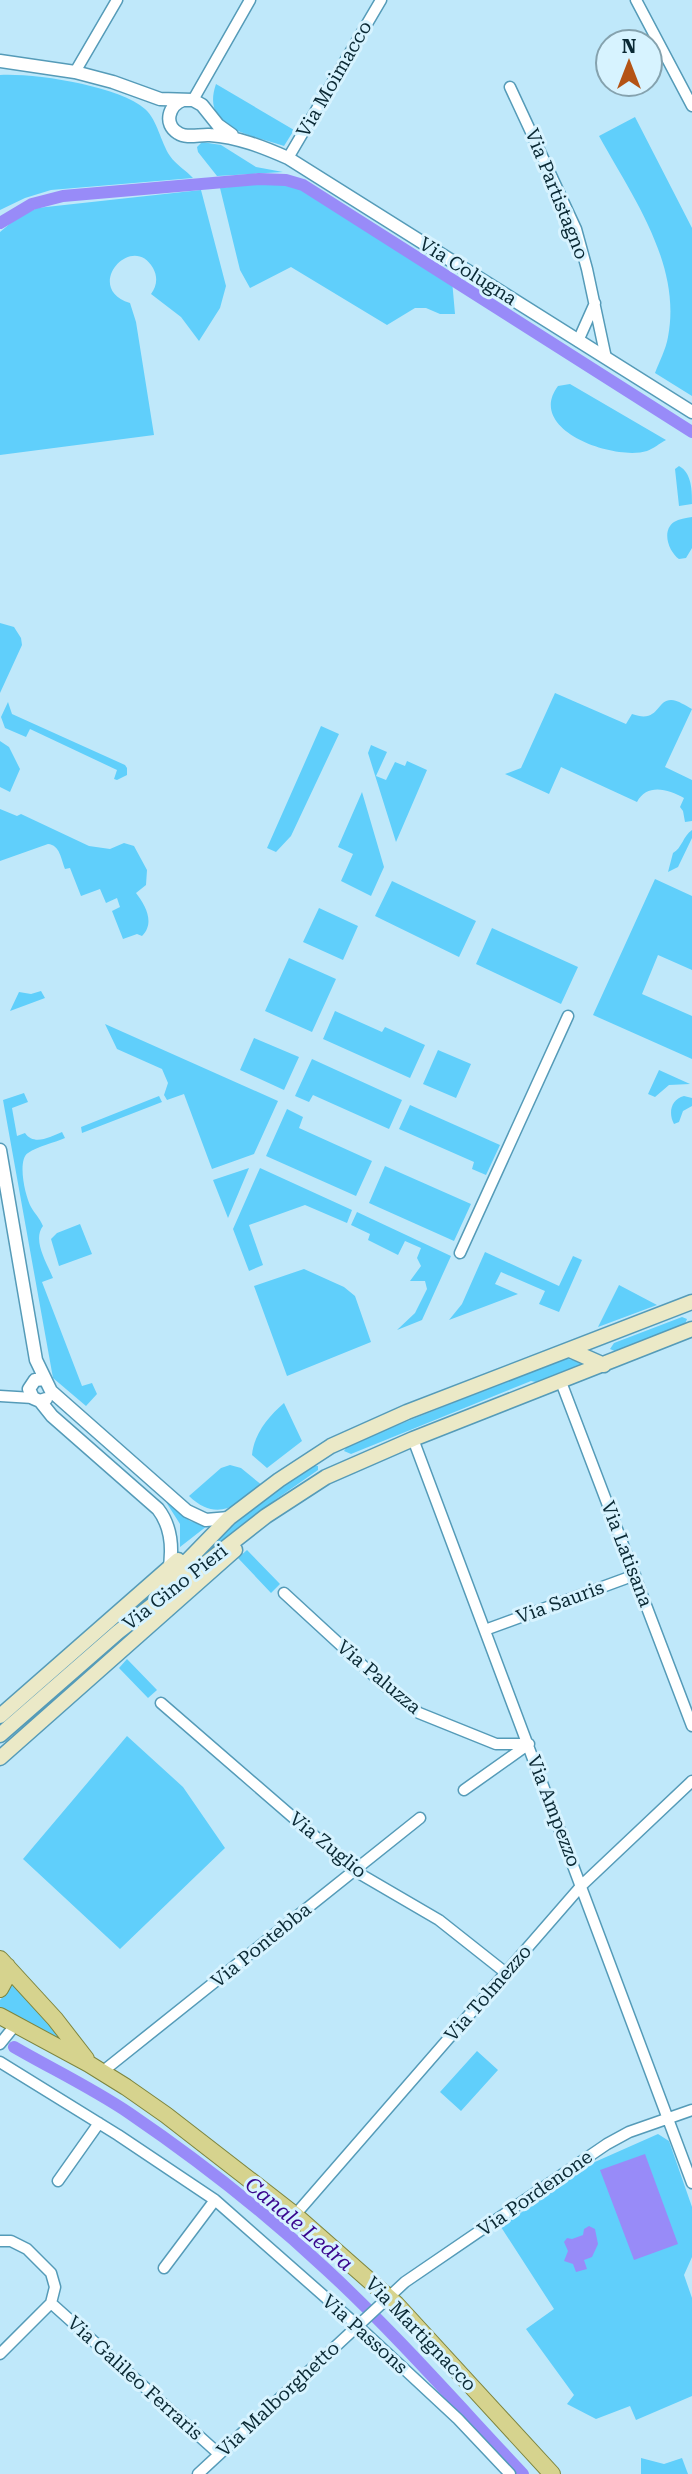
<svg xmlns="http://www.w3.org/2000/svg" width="692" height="2474" viewBox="0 0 692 2474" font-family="'Roboto Serif',serif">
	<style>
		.green { fill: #60cffb }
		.water { fill: #988bf8 }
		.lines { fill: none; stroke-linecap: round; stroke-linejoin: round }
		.canal { stroke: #988bf8; stroke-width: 12 }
		.minor-casing { stroke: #559bb8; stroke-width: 13 }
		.tertiary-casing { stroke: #559bb8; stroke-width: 15 }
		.secondary-casing { stroke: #559bb8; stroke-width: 17 }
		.primary-casing { stroke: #7d853e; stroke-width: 18 }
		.minor { stroke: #fff; stroke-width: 10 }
		.tertiary { stroke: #fff; stroke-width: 12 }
		.secondary { stroke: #ebe9c7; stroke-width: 14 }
		.primary { stroke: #d6d38e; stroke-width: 16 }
		.labels { text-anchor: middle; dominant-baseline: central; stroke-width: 6; stroke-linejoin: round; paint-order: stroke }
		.street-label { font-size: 19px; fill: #0a2934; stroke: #d7f3ff }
		.water-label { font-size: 21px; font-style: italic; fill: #39078e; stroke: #d7f3ff }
	</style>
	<rect width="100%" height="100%" fill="#bfe8fa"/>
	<path class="green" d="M0,75C35,73 119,86 145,109C158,121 160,141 170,156C176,165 186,170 193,178L51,190L25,198L0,210Z
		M216,84L294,130L284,146C253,135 200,130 216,84Z
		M635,117L692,228V396L655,373C659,362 666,349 668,337C682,264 632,196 599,136Z
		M202,142L221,145L256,167L283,172L217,176L198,152L197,147Z
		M265,183L288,184L307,192L452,280L455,314H440L426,308H415L387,325L291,267L250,288L240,270L220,188Z
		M201,190L226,286L220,308L199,341L181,317L151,294C157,286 158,277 153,268C132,231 82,288 130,303L136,322L154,435L0,455V232L18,217L37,208Z
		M570,384L666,440C660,443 653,449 647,451C614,461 525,430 558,386Z
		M679,466C692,473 692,491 692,504L679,506L675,469Z
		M692,517V548L686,558L679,559C669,552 661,531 674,522C679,519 686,518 692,517Z
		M0,623L14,627L21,638L22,645L0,693Z
		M555,693L626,724L632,714C659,724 656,700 671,700C678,700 686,706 692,709L665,767L692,780V821L685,822L683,811L680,807L684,798C668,789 647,783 637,802L561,767L549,794L505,774L521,768Z
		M8,702L12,714L125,765L127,768V775L117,780L114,779L117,770L30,729L26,737L5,728L1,717Z
		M321,726L339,734L291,836L276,852L267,848Z
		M0,741L9,747L20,769L10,792L0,787Z
		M371,745L387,752L376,776L386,780L395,762L405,766L407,761L427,770L396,842L368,753Z
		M362,792L384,867L371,896L341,881L353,854L338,847Z
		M0,809L17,816L21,814L89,846L110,849L124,843L134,846L147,870L146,885L136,893C146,906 155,923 142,936L137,934L123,939L112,911L120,907L117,898L106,903L100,889L81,896L70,868L65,869C61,859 60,845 48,844L0,861Z
		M692,830V838L678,867L668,872L673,853C682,848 683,836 692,830Z
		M655,879L692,896V970L658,955L642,994L692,1016V1059L593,1015Z
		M392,881L476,921L459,957L375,916Z
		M319,908L358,926L343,960L303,942Z
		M492,928L578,967L561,1004L476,964Z
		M289,958L336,979L312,1032L265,1011Z
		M41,991L45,998L10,1011L19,992L31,994Z
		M335,1011L382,1032L385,1027L425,1045L410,1078L323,1039Z
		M105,1024L278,1101L254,1154L212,1169L184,1094L167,1100L164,1095L168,1083L162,1069L117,1049Z
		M254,1038L299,1057L284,1090L240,1070Z
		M438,1050L471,1064L456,1098L423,1084Z
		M312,1059L402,1100L389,1129L313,1095L309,1102L295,1096Z
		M659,1070L690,1084L669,1085L655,1097L648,1094Z
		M24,1093L28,1102L12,1108L17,1136L25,1133C34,1146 50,1137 62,1132L65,1138C54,1143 38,1146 28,1153C17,1160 25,1196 31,1207C35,1214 39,1217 43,1226C32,1240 47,1263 53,1278L42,1282L82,1386L92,1383L97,1394L86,1406L53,1378L3,1100Z
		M159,1096L162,1102L82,1133L81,1127Z
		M684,1096L692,1098V1106L683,1111L679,1122L674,1124C668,1113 671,1099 684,1096Z
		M410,1105L500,1145L486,1175L472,1169L474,1162L399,1129Z
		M287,1109L303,1117L299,1128L372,1161L356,1196L266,1156Z
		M385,1166L471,1204L454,1241L369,1203Z
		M249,1168L228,1218L213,1180Z
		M260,1168L352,1210L347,1223L305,1205L249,1225L263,1265L249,1271L233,1229Z
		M357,1212L451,1256L422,1320L397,1330L415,1313L427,1289L425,1281H410L421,1266L417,1258L421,1248L405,1241L398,1255L368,1240L370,1234L351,1225Z
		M80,1224L92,1254L59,1266L51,1239L57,1233Z
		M485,1252L559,1286L573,1256L582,1260L559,1312L539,1304L545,1291L501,1272L495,1284L518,1294L449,1320L462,1304Z
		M304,1269L344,1287L355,1296L371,1342L287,1376L254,1286Z
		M619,1285L657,1305L598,1327Z
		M682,1317L687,1319L685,1324L617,1352L610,1349L614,1343Z
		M565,1358L591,1365L541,1383L531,1381L351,1454L344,1451L348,1445Z
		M284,1403L302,1441L267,1468L252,1455C254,1434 268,1417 284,1403Z
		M230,1465L241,1468L263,1486C238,1505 217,1523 189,1496L221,1468Z
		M312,1465L318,1466V1470L275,1500L161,1594L247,1512L268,1494Z
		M166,1502L190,1521L207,1526L180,1547V1524Z
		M247,1550L280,1584L271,1593L238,1558Z
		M127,1659L157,1690L148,1698L119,1668Z
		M127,1736L183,1787L225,1848L120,1949L23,1859Z
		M12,1980L72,2051L0,2011V2000L9,1990Z
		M477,2051L498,2070L461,2111L440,2092Z
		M658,2134L669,2141L692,2207V2257L684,2275L692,2298V2396L636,2420L630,2406L596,2419L567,2404L574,2395L526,2329L554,2309L501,2227L588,2165Z
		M641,2458L664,2464L682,2458L688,2474H641Z"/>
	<path class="water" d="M645,2154L678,2244L634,2260L600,2170Z
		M589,2226L595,2229L598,2244L592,2257L584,2260L587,2269L576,2272L573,2264L564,2261L568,2251L564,2242L567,2238L572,2239L583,2235L584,2229Z"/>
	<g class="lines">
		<path class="canal" d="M0,223L32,204L63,196L259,179L286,180L303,185L692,432
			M14,2047C52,2069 92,2088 129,2113C198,2160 267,2214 328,2271C397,2335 459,2406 523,2474"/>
		<g class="minor-casing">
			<path id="minor" d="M636,0L692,106
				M75,72L117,0
				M510,87L576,229L587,269L606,358
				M193,100L250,0
				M288,158L381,0
				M578,341L595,303
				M460,1253L568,1016
				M561,1382L692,1726
				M0,1396L33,1398
				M413,1439L692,2183
				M284,1593L384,1685L419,1713L496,1744H529
				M485,1630L635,1575
				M161,1703L355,1871L439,1920L506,1973
				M464,1790L526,1746
				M0,2044L16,2024
				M0,2062L118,2135L215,2200L358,2326L458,2419L510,2474
				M102,2072L420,1818
				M58,2181L99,2123
				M295,2215L582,1885L692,1781
				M0,2241H11L27,2249L51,2273L55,2287L51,2303L0,2354
				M164,2268L215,2200
				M51,2303L219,2454
				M198,2474L405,2282L607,2144L629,2132L692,2110"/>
		</g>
		<g class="tertiary-casing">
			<path id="tertiary" d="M0,61L75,72L113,82L160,99L193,100L202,105L218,125L232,135
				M183,100C169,105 163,124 178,133C187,139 200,134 210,135C238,137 263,147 288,158L692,412
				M0,1150L36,1360L51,1391L187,1511L206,1520L229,1518
				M45,1379L35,1380L29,1389L33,1398L40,1401L46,1399
				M40,1401L52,1416L158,1509C172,1527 173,1550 169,1572"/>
		</g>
		<g class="secondary-casing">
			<path id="secondary" d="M570,1350L604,1365
				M159,1590L229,1518L279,1480L331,1446L407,1412L692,1302
				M0,1716L178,1560
				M0,1735L118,1632L266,1516L326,1477L413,1439L692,1329
				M0,1758L235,1550"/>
		</g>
		<g class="primary-casing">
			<path id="primary" d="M0,1959L55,2019L86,2059
				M0,1989L6,1978L7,1966
				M0,2016L89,2064L126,2087L166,2115L295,2215L396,2304L552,2474"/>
		</g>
		<use href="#minor" class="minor"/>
		<use href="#tertiary" class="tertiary"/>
		<use href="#secondary" class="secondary"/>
		<use href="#primary" class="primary"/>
	</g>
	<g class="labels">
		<g class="street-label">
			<text transform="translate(334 79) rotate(-60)">Via Moimacco</text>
			<text transform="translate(557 194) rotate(68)">Via Partistagno</text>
			<text transform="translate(468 271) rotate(32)">Via Colugna</text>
			<text transform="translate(627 1554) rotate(69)">Via Latisana</text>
			<text transform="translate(175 1587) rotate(-38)">Via Gino Pieri</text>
			<text transform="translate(560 1602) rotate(-20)">Via Sauris</text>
			<text transform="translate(379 1677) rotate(40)">Via Paluzza</text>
			<text transform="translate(554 1811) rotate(69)">Via Ampezzo</text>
			<text transform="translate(328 1845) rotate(39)">Via Zuglio</text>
			<text transform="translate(261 1945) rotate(-39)">Via Pontebba</text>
			<text transform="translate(488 1993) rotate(-49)">Via Tolmezzo</text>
			<text transform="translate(535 2193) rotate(-35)">Via Pordenone</text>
			<text transform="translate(365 2334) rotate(42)">Via Passons</text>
			<text transform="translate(421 2334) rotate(46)">Via Martignacco</text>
			<text transform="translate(135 2378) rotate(42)">Via Galileo Ferraris</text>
			<text transform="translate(278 2399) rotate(-43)">Via Malborghetto</text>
		</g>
		<g class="water-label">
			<text transform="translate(299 2224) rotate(40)">Canale Ledra</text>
		</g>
	</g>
	<g transform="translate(629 63)"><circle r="33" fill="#d7f3ff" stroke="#85a2ae" stroke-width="2"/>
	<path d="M0-5L12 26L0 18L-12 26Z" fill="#b45315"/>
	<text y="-10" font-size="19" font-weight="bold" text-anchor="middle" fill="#0a2934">N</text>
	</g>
</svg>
